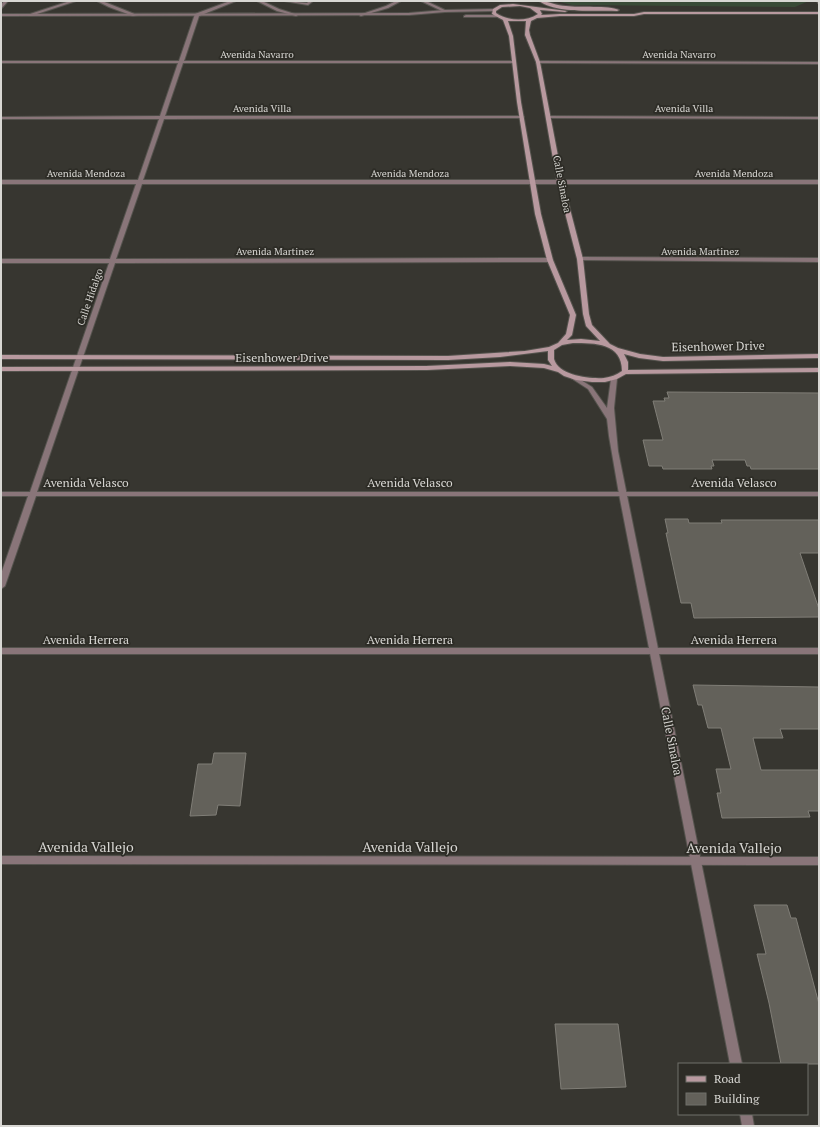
<svg xmlns="http://www.w3.org/2000/svg" width="820" height="1127" viewBox="0 0 820 1127" font-family="'PT Serif',serif">
	<style>
		.green { fill: #394b37 }
		.building { fill: #63615a; stroke: #807e77 }
		.lines { fill: none; stroke-linecap: round; stroke-linejoin: round }
		.service-casing { stroke: #54534d; stroke-width: 2 }
		.minor-casing { stroke: #54534d; stroke-width: 2 }
		.tertiary-casing { stroke: #54534d; stroke-width: 2 }
		.secondary-casing { stroke: #54534d; stroke-width: 2 }
		.service { fill: #897579; fill-rule: evenodd }
		.minor { fill: #897579; fill-rule: evenodd }
		.tertiary { fill: #897579; fill-rule: evenodd }
		.secondary { fill: #b8999f; fill-rule: evenodd }
		.labels { text-anchor: middle; dominant-baseline: central; stroke-width: 3.5; stroke-linejoin: round; paint-order: stroke }
		.far-street-label { font-size: 10px; fill: #d8d7d3; stroke: #2d2c26 }
		.street-label { font-size: 12px; fill: #d8d7d3; stroke: #2d2c26 }
		.near-street-label { font-size: 14px; fill: #d8d7d3; stroke: #2d2c26 }
	</style>
	<rect width="100%" height="100%" fill="#373630"/>
	<path class="green" d="M556,1H809L795,7L572,5Z"/>
	<path class="building" d="M667,392L819,393V469H751L750,466H747L745,460H712L714,466H711L712,469H663L662,466H649L643,440H663L653,401H665L664,398H669Z
		M665,519H688L689,523H722L721,520H819V553H800L819,609V617L694,618L691,603H681L666,533H668Z
		M693,685L819,687V729H780L783,738H753L761,770H819V811H808L810,817L722,818L717,793H721L716,769H731L721,728H708L702,705H698Z
		M214,753H246L240,806L218,805L216,815L190,816L198,764H212Z
		M754,905H787L791,918H796L819,1004V1064H781L769,1003L757,954H766Z
		M555,1024H618L626,1087L561,1089Z"/>
	<g class="lines">
		<g class="service-casing">
			<path id="service" d="M4,1H8L1,9V5Z
				M284,1L307,3L309,1H313L308,5Z"/>
		</g>
		<g class="minor-casing">
			<path id="minor" d="M70,1H76L31,16L27,15Z
				M97,1H102L137,15L133,16L109,7Z
				M230,1H236L199,16L184,61H514L516,62L514,63H183L165,116H522L524,117L522,118L164,119L143,180H819V184H142L116,259L550,258L553,260L550,262L115,263L37,492H819V496H36L5,586L1,589V574L28,496H1V492H30L109,263H1V259H110L136,184H1V180H138L159,119H1V117L160,116L178,63H1V61H179L195,14Z
				M257,1H262L279,9L298,15L296,16L277,11Z
				M396,1H401L388,8L361,16L359,15L386,6Z
				M421,1H426L447,11L444,12Z
				M817,1H819V3H818Z
				M538,61L819,62V64L536,63V61Z
				M546,116L819,117V119L548,118L546,117Z
				M580,257L819,258V262L578,260V258Z
				M1,648H819V654H1Z
				M1,856L819,857V865L1,864Z"/>
		</g>
		<g class="tertiary-casing">
			<path id="tertiary" d="M494,9L496,10L495,11L445,12L409,15L1,16V14L409,13L445,10Z
				M466,15H496L498,16L496,17H464V16Z
				M573,375L592,387L607,408L611,379L614,377L617,379L614,408L618,451L742,1064H730L619,494L609,436L607,419L588,389L571,378V376Z
				M740,1114H752L754,1126H742Z"/>
		</g>
		<g class="secondary-casing">
			<path id="secondary" d="M539,1C548,1 557,6 566,6C579,8 609,5 619,10L617,11C595,10 557,14 539,1Z
				M513,4L567,11L565,12L540,10L542,14L541,15L560,14H634L644,12H819V14H644L634,16H560L537,18L531,21L529,30L530,35L540,62L563,182L583,259L589,314L592,325L610,344L618,348L640,354L663,357L819,354V358L663,361L639,358L624,354L628,362V370L819,368V372L626,374L617,379L605,382H592L576,380L564,376L558,372L544,368L510,366L427,370L1,371V367L427,366L510,362L544,364L552,366L548,360V351L500,357L448,360L1,359V355L448,356L525,351L549,347L558,343L566,334L570,315L547,260L535,214L517,102L509,36L503,20L492,14L493,9L500,5ZM520,6L530,8L538,14C526,22 508,21 496,13V11L502,7ZM508,21H526L525,35L536,62L557,182L577,259L583,314L586,326L600,341L581,339L567,340L572,335L576,315L553,260L541,214L521,102L513,36ZM573,343C595,343 622,343 622,371C616,375 611,377 604,378C590,379 559,376 554,359C554,357 554,353 554,350L562,345Z"/>
		</g>
		<use href="#service" class="service"/>
		<use href="#minor" class="minor"/>
		<use href="#tertiary" class="tertiary"/>
		<use href="#secondary" class="secondary"/>
	</g>
	<g class="labels">
		<g class="far-street-label">
			<text x="257" y="54">Avenida Navarro</text>
			<text x="679" y="54">Avenida Navarro</text>
			<text x="262" y="108">Avenida Villa</text>
			<text x="684" y="108">Avenida Villa</text>
			<text x="86" y="173">Avenida Mendoza</text>
			<text x="410" y="173">Avenida Mendoza</text>
			<text x="734" y="173">Avenida Mendoza</text>
			<text transform="translate(562 184) rotate(79)">Calle Sinaloa</text>
			<text x="275" y="251">Avenida Martinez</text>
			<text x="700" y="251">Avenida Martinez</text>
			<text transform="translate(90 297) rotate(-71)">Calle Hidalgo</text>
		</g>
		<g class="street-label">
			<text transform="translate(718 346) rotate(-1)">Eisenhower Drive</text>
			<text x="282" y="357">Eisenhower Drive</text>
			<text x="86" y="482">Avenida Velasco</text>
			<text x="410" y="482">Avenida Velasco</text>
			<text x="734" y="482">Avenida Velasco</text>
			<text x="86" y="639">Avenida Herrera</text>
			<text x="410" y="639">Avenida Herrera</text>
			<text x="734" y="639">Avenida Herrera</text>
			<text transform="translate(672 741) rotate(79)">Calle Sinaloa</text>
		</g>
		<g class="near-street-label">
			<text x="86" y="846">Avenida Vallejo</text>
			<text x="410" y="846">Avenida Vallejo</text>
			<text x="734" y="847">Avenida Vallejo</text>
		</g>
	</g>
	<rect width="820" height="1127" fill="none" stroke="#d8d7d3" stroke-width="4"/>
	<rect x="678" y="1063" width="130" height="52" fill="#2d2c26" stroke="#71706b"/>
	<rect x="686" y="1076" width="20" height="6" fill="#b8999f" stroke="#71706b"/>
	<text x="714" y="1083" font-size="12" fill="#d8d7d3">Road</text>
	<rect x="686" y="1093" width="20" height="12" fill="#63615a" stroke="#71706b"/>
	<text x="714" y="1103" font-size="12" fill="#d8d7d3">Building</text>
</svg>
